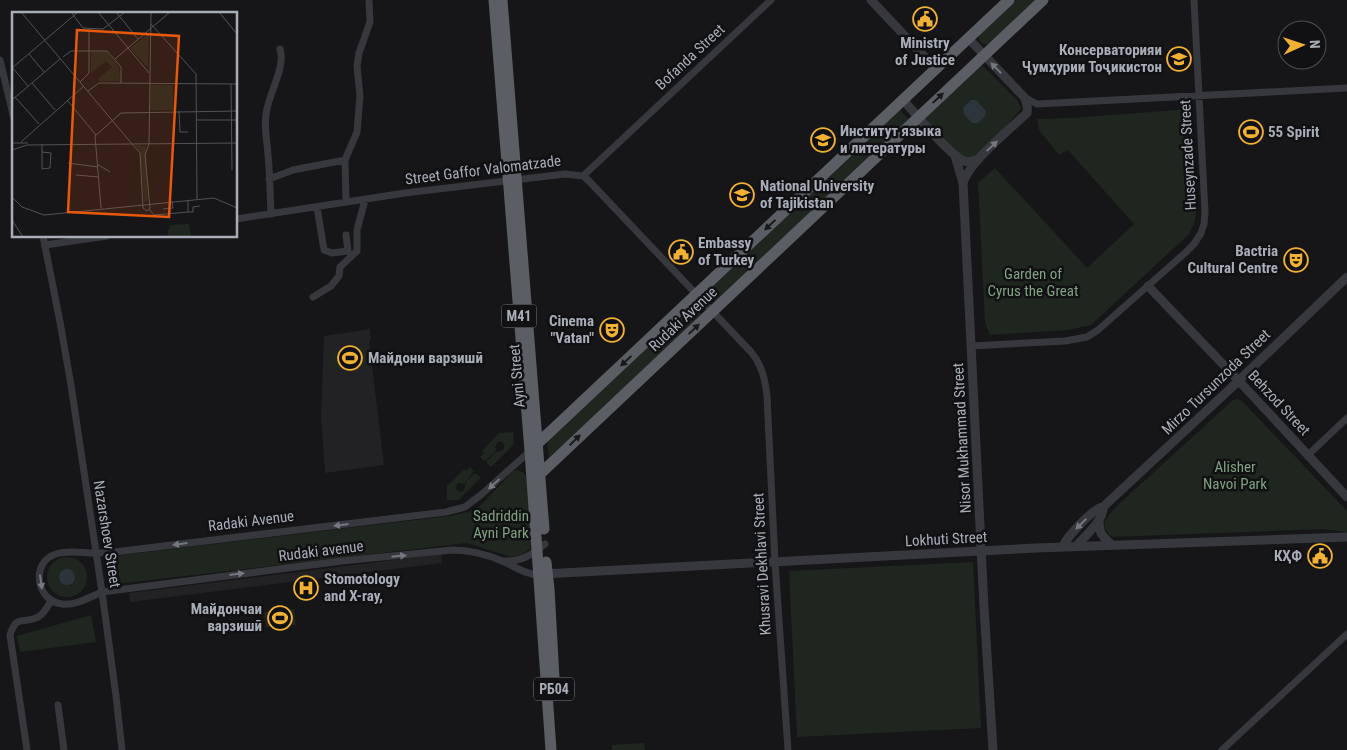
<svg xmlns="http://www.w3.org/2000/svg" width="1347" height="750" viewBox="0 0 1347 750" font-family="'Roboto Condensed',sans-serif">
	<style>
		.built { fill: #222225 }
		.green { fill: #1e261f }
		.water { fill: #2c353c }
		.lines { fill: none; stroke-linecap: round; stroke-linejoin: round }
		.minor { stroke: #37383d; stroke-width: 7 }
		.tertiary { stroke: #37383d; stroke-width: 9 }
		.trunk { stroke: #5b5e65; stroke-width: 11 }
		.oneway { fill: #757881 }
		.oneway2 { fill: #18191b }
		.labels { text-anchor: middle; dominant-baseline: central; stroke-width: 5; stroke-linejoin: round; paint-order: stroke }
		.shield { fill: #111113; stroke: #7b7e86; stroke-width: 1 }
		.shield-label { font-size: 14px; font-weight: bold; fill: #a8adb8 }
		.poi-label { font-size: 15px; font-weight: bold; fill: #a8adb8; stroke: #111113; text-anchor: start }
		.street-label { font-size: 15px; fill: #a8adb8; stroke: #111113 }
		.park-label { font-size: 15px; fill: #7fa381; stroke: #111113 }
		.inset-road { fill: none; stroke: #505258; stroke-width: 1 }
		.view { fill: #e8590c; fill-opacity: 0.15; stroke: #e8590c; stroke-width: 2.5 }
		.inset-edge { fill: none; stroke: #a8adb8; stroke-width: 2.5 }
	</style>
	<rect width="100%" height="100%" fill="#161618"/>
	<path class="built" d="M370,329L371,340L369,341L384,465L325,473L321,417L324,336Z
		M441,554L442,563L130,602L129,593Z"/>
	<path class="green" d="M1016,0H1039L990,45L983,44L978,39L980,34Z
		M981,64L1017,100L1021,108L1019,111L998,136L976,157L969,158L956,154L925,118Z
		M1191,109L1197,207L1194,224L1188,235L1091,325L1068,330L990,335L985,323L978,183L995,168L1087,268L1134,224L1068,150L1059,155L1039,130L1037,119L1070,118Z
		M900,110L910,121L717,303L707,292Z
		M693,305L704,316L549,458L547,439Z
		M366,346L369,366L334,371L331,351Z
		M1238,399L1242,401L1347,511V532L1323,529L1112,537C1096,524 1109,515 1119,504L1233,400Z
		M513,432L514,444L491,467L487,463V460L490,459C493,451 498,453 504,449V444L501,441L498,442L495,447L497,450L485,461L480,457L484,453L482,451L499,433Z
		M470,467L474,471L464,484L458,483L456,487L457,490L461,492L464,490L466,482L475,473L481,477L459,500H447V486L464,469L466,471Z
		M518,470L524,473L527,478L531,539L530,549L521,555L511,557L467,543L108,585L105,557L450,516L473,511L484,502L513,471Z
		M47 577a20 20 0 1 1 40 0a20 20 0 1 1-40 0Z
		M973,562L981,728L797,737L789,571Z
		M294,609L296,625L266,627L264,612Z
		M91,615L96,642L20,652L17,636Z
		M644,743L645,750H612V745Z"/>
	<path class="water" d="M971,100H976L986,111L985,116L978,123H972L964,114L963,108Z
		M59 577a8 8 0 1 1 16 0a8 8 0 1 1-16 0Z"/>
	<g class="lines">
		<path class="minor" d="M0,60L14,119
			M1024,97L1037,104L1347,88
			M583,176L771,0
			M269,179L293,170L345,160
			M346,202L345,160L357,132L360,96L357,66L359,53L370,22L369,0
			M317,207L324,250L332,253L348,251L346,235
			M271,214C270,194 270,175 268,155C267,139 263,124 267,109C270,92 286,65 280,49
			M236,219L405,193L565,174L583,176L589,181L751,352C762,365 765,379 767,396L775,562L788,750
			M43,236L60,322L71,385L102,592L116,696L122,750
			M45,245L107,236
			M313,297L331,286L339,276L340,267L357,251V230L365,200
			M971,346L1065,341L1087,337L1098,330L1185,253L1194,244L1201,233L1204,224L1205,212L1194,0
			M530,451L482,494L465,507L446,512L114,552C108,552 102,553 95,553C83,553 68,550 56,554C30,562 36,601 62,604C75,606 90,597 102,592L342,561L452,550C469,550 486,554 502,561C514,566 526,575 539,575
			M1308,455L1347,418
			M504,561C521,562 532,555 545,544
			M58,705L64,750
			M27,750L10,635C17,613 23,625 38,617C44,614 48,606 51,601
			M1222,750L1347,634"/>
		<path class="tertiary" d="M871,0L936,69
			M903,100C916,114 949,155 964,161C969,163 974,161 979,159
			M955,156L963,183L984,607L993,750
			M963,183C969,162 1010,129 1027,113C1028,107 1027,102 1024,97L969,39
			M1148,286L1238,380L1347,497
			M1099,520C1099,534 1102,536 1112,545
			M1063,546C1068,536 1092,509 1103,507L1231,388L1347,277
			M1076,546C1085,536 1104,520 1103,507
			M543,574L1036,548L1347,537"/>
		<path class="trunk" d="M494,0L530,451L551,750
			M502,0L544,529
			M535,446L1009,0
			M540,474L1043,0
			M546,562L549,589L554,678"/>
	</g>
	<defs><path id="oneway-solid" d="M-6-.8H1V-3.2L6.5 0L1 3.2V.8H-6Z" transform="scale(1.25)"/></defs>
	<g class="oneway">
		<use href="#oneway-solid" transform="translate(996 68) rotate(-134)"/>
		<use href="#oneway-solid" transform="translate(992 146) rotate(-43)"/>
		<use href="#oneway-solid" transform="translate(494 484) rotate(138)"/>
		<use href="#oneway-solid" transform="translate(1081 524) rotate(135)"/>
		<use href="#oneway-solid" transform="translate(341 525) rotate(173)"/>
		<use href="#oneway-solid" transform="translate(180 544) rotate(173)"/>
		<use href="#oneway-solid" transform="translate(399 556) rotate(-6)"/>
		<use href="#oneway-solid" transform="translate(237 574) rotate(-7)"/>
		<use href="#oneway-solid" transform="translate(41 582) rotate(82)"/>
	</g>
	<g class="oneway2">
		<use href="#oneway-solid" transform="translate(938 98) rotate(-43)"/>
		<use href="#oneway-solid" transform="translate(770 225) rotate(137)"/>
		<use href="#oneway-solid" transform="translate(694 329) rotate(-43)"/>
		<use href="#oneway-solid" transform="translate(626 361) rotate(137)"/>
		<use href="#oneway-solid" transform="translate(575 440) rotate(-44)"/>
	</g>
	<defs>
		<g id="civic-ring" transform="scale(1.25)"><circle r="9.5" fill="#111113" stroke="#f2b134" stroke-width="1.5"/><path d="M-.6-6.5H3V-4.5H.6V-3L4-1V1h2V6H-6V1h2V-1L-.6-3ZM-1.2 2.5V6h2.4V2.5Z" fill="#f2b134"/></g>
		<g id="university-ring" transform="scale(1.25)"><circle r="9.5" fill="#111113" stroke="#f2b134" stroke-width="1.5"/><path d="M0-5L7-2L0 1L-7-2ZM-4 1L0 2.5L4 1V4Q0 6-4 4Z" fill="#f2b134"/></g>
		<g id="stadium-ring" transform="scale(1.25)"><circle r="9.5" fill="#111113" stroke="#f2b134" stroke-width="1.5"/><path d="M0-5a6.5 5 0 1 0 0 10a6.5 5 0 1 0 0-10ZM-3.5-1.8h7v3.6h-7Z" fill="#f2b134"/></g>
		<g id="theatre-ring" transform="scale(1.25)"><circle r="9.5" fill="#111113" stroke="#f2b134" stroke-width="1.5"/><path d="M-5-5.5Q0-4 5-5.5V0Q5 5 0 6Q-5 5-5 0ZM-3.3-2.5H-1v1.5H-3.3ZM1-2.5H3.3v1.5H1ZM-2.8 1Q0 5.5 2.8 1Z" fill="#f2b134"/></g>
		<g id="hospital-ring" transform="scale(1.25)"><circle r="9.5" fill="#111113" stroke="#f2b134" stroke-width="1.5"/><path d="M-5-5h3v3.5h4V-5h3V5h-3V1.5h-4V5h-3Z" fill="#f2b134"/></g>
	</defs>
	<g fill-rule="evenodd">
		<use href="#civic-ring" x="925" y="19"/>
		<use href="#university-ring" x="1179" y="59"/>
		<use href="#stadium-ring" x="1251" y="132"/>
		<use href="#university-ring" x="823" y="140"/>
		<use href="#university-ring" x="742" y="195"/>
		<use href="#civic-ring" x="681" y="252"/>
		<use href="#theatre-ring" x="1296" y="260"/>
		<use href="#theatre-ring" x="612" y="330"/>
		<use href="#stadium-ring" x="350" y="358"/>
		<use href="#civic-ring" x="1320" y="556"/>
		<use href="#hospital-ring" x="306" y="588"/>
		<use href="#stadium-ring" x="280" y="618"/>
	</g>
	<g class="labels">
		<g class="shield">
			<rect x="501.5" y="304.5" width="35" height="23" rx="4"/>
			<rect x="534" y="677.5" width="40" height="23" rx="4"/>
		</g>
		<g class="shield-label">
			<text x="519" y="316">M41</text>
			<text x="554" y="689">РБ04</text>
		</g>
		<g class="poi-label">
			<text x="925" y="43" text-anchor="middle">Ministry<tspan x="925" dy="17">of Justice</tspan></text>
			<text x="1162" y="50" text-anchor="end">Консерваторияи<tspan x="1162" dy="17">Ҷумҳурии Тоҷикистон</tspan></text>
			<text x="840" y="131">Институт языка<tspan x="840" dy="17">и литературы</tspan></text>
			<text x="1268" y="132">55 Spirit</text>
			<text x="760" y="186">National University<tspan x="760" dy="17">of Tajikistan</tspan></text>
			<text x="698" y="243">Embassy<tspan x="698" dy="17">of Turkey</tspan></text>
			<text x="1278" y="251" text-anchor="end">Bactria<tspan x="1278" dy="17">Cultural Centre</tspan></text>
			<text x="594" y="321" text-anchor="end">Cinema<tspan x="594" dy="17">"Vatan"</tspan></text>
			<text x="368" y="358">Майдони варзишӣ</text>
			<text x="1302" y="556" text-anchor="end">КҲФ</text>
			<text x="324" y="579">Stomotology<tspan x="324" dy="17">and X-ray,</tspan></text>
			<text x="262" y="609" text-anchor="end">Майдончаи<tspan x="262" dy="17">варзишӣ</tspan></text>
		</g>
		<g class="street-label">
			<text transform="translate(690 57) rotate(-43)">Bofanda Street</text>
			<text transform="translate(1188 155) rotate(-93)">Huseynzade Street</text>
			<text transform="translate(483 170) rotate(-7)">Street Gaffor Valomatzade</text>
			<text transform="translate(683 319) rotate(-43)">Rudaki Avenue</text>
			<text transform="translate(517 376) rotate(-95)">Ayni Street</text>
			<text transform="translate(1216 382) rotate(-44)">Mirzo Tursunzoda Street</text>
			<text transform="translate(1279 403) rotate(47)">Behzod Street</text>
			<text transform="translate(962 438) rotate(-93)">Nisor Mukhammad Street</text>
			<text transform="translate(251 521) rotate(-7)">Radaki Avenue</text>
			<text transform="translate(107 534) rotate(81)">Nazarshoev Street</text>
			<text transform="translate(946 539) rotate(-3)">Lokhuti Street</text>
			<text transform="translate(321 551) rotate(-7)">Rudaki avenue</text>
			<text transform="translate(762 564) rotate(-93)">Khusravi Dekhlavi Street</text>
		</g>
		<g class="park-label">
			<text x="1033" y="274">Garden of<tspan x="1033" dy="17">Cyrus the Great</tspan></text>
			<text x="1235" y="467">Alisher<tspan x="1235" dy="17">Navoi Park</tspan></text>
			<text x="501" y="516">Sadriddin<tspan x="501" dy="17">Ayni Park</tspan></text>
		</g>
	</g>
	<g transform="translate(12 12)">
		<rect width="225" height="225" fill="#161618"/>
		<path d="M137,21L136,54L135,55L118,36ZM79,40H95L107,55L108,69H87L86,67L100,55L94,49L79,61ZM139,73H161V98H138ZM123,133L134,134L136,189L132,190L128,141ZM174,212H177L179,225H155L158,213Z" fill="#1e261f"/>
		<path class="inset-road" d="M9,0L120,132M59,0L71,16L91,17L113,0M86,0L137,61M104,0L126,27M207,0L225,22M139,12L184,62L185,187M17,42L32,60M51,45L59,39H95L109,55V71M103,47L158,0M0,55L16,74M0,56L66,0M68,70L77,61V17M20,71L43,98M219,72L220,158M76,79L87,71L225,72M3,85L27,112M0,88L48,47M55,88L84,123M167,99L168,120H176M184,108H225M9,130L72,74M0,131H16M120,132L128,141L131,196L135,199L138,196L133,143L137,132L139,0M0,138L15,133L225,131M30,140L39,141L38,156L30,157V132M56,151L86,155M85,152L98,160M64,163L87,165M0,185L10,195L32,203L202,186L225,196M176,188V200H181V195L188,194M89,196L83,124L109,101L225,99M137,197L142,203L176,200M151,197L161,196L160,189M0,208L11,225"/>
		<path class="view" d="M65,18L167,24L157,205L56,200Z"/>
		<rect width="225" height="225" class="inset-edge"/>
	</g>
	<g transform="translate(1302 45) rotate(87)"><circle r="24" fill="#111113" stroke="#4d4f55"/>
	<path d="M0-4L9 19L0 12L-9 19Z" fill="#f2b134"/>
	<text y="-8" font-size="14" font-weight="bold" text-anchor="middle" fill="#a8adb8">N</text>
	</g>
</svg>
